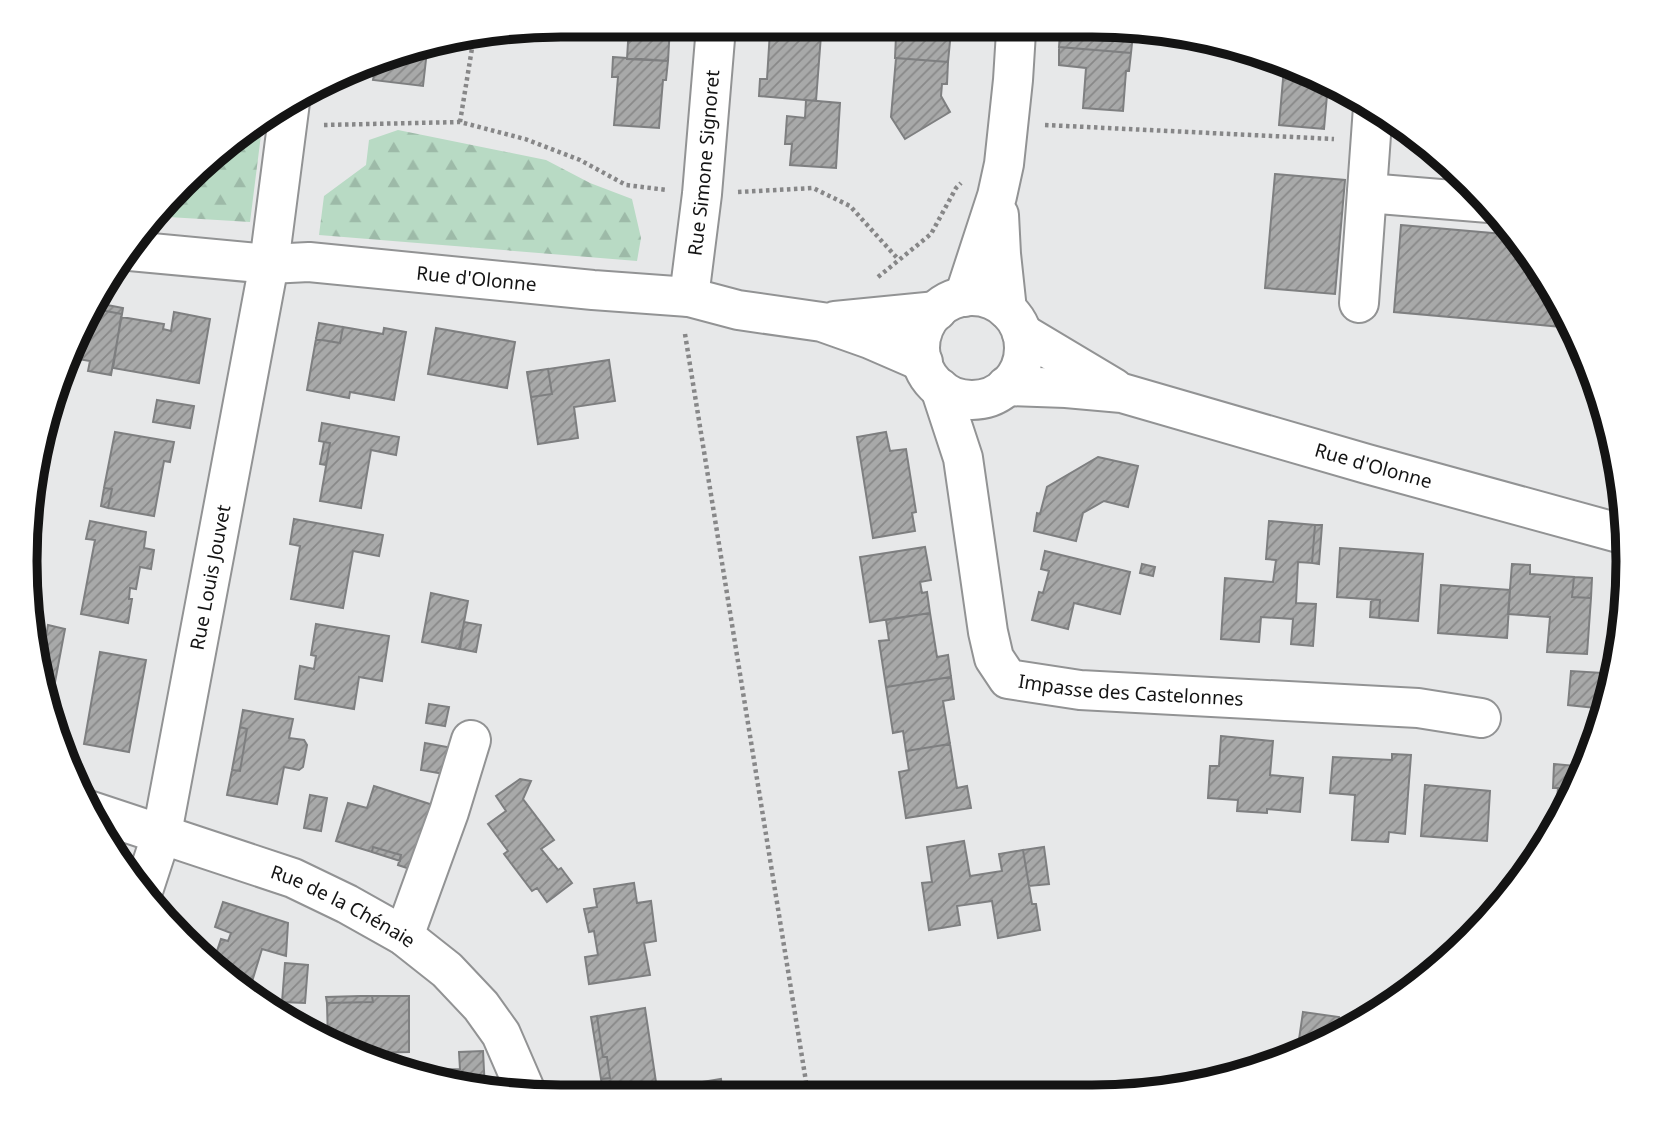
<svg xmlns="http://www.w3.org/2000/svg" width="1653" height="1122" viewBox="0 0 1653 1122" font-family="'Noto Sans',sans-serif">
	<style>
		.forest { fill: url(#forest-firs) }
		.building { fill: url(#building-hatch); stroke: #7e7f80; stroke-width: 2 }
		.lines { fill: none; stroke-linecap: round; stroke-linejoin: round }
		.minor-casing { stroke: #929394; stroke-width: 42 }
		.path { stroke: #878788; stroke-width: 4.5; stroke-dasharray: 3.5 3.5; stroke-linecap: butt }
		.minor { stroke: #fff; stroke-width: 38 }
		.labels { text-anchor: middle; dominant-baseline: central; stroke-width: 5; stroke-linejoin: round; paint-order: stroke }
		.street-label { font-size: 19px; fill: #141414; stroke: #fff }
		.rim { fill: none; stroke: #141414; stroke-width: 9 }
	</style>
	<defs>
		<pattern id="forest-firs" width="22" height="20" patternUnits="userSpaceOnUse" patternTransform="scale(1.75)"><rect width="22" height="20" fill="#b8dac4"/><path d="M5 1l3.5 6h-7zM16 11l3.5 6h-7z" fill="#9dbaa8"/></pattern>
		<pattern id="building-hatch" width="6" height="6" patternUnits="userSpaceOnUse" patternTransform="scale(1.75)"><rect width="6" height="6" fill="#a8a9a9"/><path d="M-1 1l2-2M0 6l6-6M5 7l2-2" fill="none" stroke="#888"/></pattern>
	</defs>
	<rect width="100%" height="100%" fill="#e7e8e9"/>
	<path class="forest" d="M251,125L262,127L250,222L152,216L157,208Z
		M398,130L546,160L590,183L632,199L641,238L637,261L319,235L324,196L366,165L369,140Z"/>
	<path class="building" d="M629,26H670L668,61L627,59Z
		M764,28H805V34L763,31Z
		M915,30L951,31L948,62L895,58L896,36L915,37Z
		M770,31L821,35L816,101L759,96L760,79H767Z
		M1060,33L1133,34L1131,53L1059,47Z
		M428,42L423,86L373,80L376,64L422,43Z
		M1059,47L1131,53L1129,71H1126L1123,111L1083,108L1086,68L1059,65Z
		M613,57L668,61L666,80H663L659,128L614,125L618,77H612Z
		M896,58L948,62L947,84H942L941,96L950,112L905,139L891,117Z
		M1284,68L1328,84L1324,129L1279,125Z
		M806,100L840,103L836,168L790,165L792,144H785L787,116L805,118Z
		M1275,174L1345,180L1335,294L1265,288Z
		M1401,225L1515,235L1538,263L1573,328L1394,312Z
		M98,304H102L100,310L122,314L111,375L88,371L90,361L72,358L73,349L70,348Z
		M102,304L123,308L122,314L100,310Z
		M174,312L210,319L199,383L113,368L121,317L164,324L163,329L171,331Z
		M319,323L343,327L340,343L316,339Z
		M343,327L383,334L384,328L406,332L394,400L350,392L349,398L307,390L316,339L340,343Z
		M436,328L515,342L507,388L428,374Z
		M609,360L615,401L574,407L578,438L538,444L531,397L552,394L548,369Z
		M548,369L552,394L531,397L527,372Z
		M157,400L194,406L190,428L153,422Z
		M322,423L399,437L396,455L371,450L361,508L320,501L330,443L319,441Z
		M115,432L174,442L170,462L164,461L154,516L108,508L112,489L104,488Z
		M886,432L890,451L906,449L916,512L912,513L915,531L873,538L857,437Z
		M324,442L330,443L326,465L320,464Z
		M1098,457L1138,466L1128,507L1104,501L1083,513L1076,541L1034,531L1037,513L1040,514L1047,487Z
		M104,488L112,489L108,508L101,506Z
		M294,519L383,535L379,556L353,551L343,608L291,599L300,546L290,544Z
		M90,521L146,532L144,548L154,550L151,569L140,567L136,589L130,588L129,599H132L128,623L81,614L95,540L86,539Z
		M1269,521L1315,525L1312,563L1298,562L1296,603L1316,604L1313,646L1291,644L1293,619L1261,617L1259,642L1221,639L1225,578L1273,582L1276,560L1266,559Z
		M1315,525H1322L1319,564L1312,563Z
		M925,547L931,580L920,582L922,593L927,592L930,613L870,622L860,557Z
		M1340,548L1423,554L1418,621L1379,618L1380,600L1337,597Z
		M1045,551L1130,572L1120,614L1074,603L1068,629L1032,620L1039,592L1043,593L1049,571L1041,569Z
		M1142,564L1155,567L1153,576L1140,573Z
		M1512,564L1530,565V574L1574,577L1572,597L1591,598L1587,654L1547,652L1550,617L1508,614Z
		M1574,577L1592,578L1591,598L1572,597Z
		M1441,585L1510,590L1507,638L1438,633Z
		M431,593L468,601L459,649L422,642Z
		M1371,600H1380L1379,618L1370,617Z
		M930,613L937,657L948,655L951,677L886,687L879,641L889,640L886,620Z
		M464,622L481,625L476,652L460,649Z
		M316,624L389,636L382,681L359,677L354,709L295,699L300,666L314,669L316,656L311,655Z
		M48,625L65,629L52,698L46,697L35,665L34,640L45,642Z
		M1608,637L1621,639L1618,666L1605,709L1568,705L1571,671L1603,673Z
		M100,652L146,660L129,752L84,744Z
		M951,677L954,699L943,701L950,744L906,751L903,731L893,733L886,687Z
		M429,704L449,707L445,726L426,723Z
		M243,710L293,719L289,738L304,740L307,745L303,767L299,770L284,767L277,804L227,795L232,770L240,771L247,729L240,727Z
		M240,727L247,729L240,771L232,770Z
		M1221,736L1273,741L1270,775L1303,778L1300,812L1267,809V813L1237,811L1238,800L1208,798L1210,766H1219Z
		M425,743L458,749L450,775L421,770Z
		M950,744L957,788L967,786L971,808L906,818L899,772L909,770L906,751Z
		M1392,754L1411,755L1405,834L1389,832L1388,842L1352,840L1355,795L1330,793L1333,757L1392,760Z
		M1554,764L1588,767L1549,839L1550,823L1555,824L1558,788H1553Z
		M520,779L531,781L523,799L554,840L541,849L558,870L561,868L572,883L547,902L537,888L532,891L504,854L508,851L488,824L506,811L496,796Z
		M1425,785L1490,791L1487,841L1421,836Z
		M374,786L439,807L419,872L398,865L401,855L373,847L372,852L336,841L348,803L367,808Z
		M310,795L327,798L321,831L304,828Z
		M964,841L970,876L1002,871L999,854L1023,850L1032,904H1036L1040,930L998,938L992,901L957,906L960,925L929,930L922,883L932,882L927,847Z
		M373,847L401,855L400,861L372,852Z
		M1044,847L1049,884L1029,886L1023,850Z
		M634,883L637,903L651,901L656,941L644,943L650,975L589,984L585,957L598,955L594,931L589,932L584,909L597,907L594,889Z
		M223,902L288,923L286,956L262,949L250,988L234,983L212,966L221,939L228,941L231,933L215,927Z
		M285,963L308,965L305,1003L282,1002Z
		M361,996H372L373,1002L327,1003L326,997Z
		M372,996H409V1052L367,1053V1060L355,1057L328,1042L327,1003L373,1002Z
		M645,1008L657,1089L604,1097L601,1079L610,1078L607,1057H603L597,1016Z
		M1303,1012L1339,1017L1336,1037L1330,1042L1297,1053Z
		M597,1016L603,1057H607L610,1078L601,1079L591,1017Z
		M483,1051L485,1090L456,1087L432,1080L431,1070L460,1069L459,1052Z
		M721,1079L723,1095L673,1096L671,1087Z"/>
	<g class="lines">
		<g class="minor-casing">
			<g id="minor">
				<path d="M1367,193L1489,203"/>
				<path d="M999,215L1001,254L1007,310"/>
				<path id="s1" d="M130,251L269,264L309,262L593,290L689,297L738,310L822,322L870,339L923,362"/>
				<circle cx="972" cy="348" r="52"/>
				<path id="s2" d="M689,297L702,194L716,27"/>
				<path d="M964,297L997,196L1004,164L1013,80L1016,32"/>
				<path d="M1359,303L1373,107"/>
				<path d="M835,321L937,311"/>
				<path d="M1022,333L1114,388"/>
				<path id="s3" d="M1006,386L1066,388L1122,393L1367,464L1626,535"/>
				<path id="s4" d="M940,388L963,458L988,632L994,658L1008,679L1080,690L1418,708L1481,718"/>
				<path id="s5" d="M88,810L293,878L347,904L404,936L447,970L481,1006L501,1034L527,1094"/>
				<path id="s6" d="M144,888L162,833L269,264L290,102"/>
				<path d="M404,936L449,812L471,740"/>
			</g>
		</g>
		<path class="path" d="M460,122L474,36
			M324,125L460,122L525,139L580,160L626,185L667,190
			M1045,125L1334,139
			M738,192L813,188L850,206L898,259
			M878,277L931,234L956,188L961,183
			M685,334L808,1094"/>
		<use href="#minor" class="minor"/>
	</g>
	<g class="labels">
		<g class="street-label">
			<text stroke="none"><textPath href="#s2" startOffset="135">Rue Simone Signoret</textPath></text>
			<text stroke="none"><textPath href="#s1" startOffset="348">Rue d'Olonne</textPath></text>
			<text stroke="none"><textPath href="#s3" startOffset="378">Rue d'Olonne</textPath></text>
			<text stroke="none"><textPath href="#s6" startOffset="318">Rue Louis Jouvet</textPath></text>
			<text stroke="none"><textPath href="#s4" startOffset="425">Impasse des Castelonnes</textPath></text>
			<text stroke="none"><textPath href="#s5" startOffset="273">Rue de la Chénaie</textPath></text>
		</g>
	</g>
	<path d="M0 0H1653V1122H0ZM561 37H1092A524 524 0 0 1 1616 561V561A524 524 0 0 1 1092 1085H561A524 524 0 0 1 37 561V561A524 524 0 0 1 561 37Z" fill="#fff" fill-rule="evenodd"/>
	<path class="rim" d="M561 37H1092A524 524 0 0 1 1616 561V561A524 524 0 0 1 1092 1085H561A524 524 0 0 1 37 561V561A524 524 0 0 1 561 37Z"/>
</svg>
